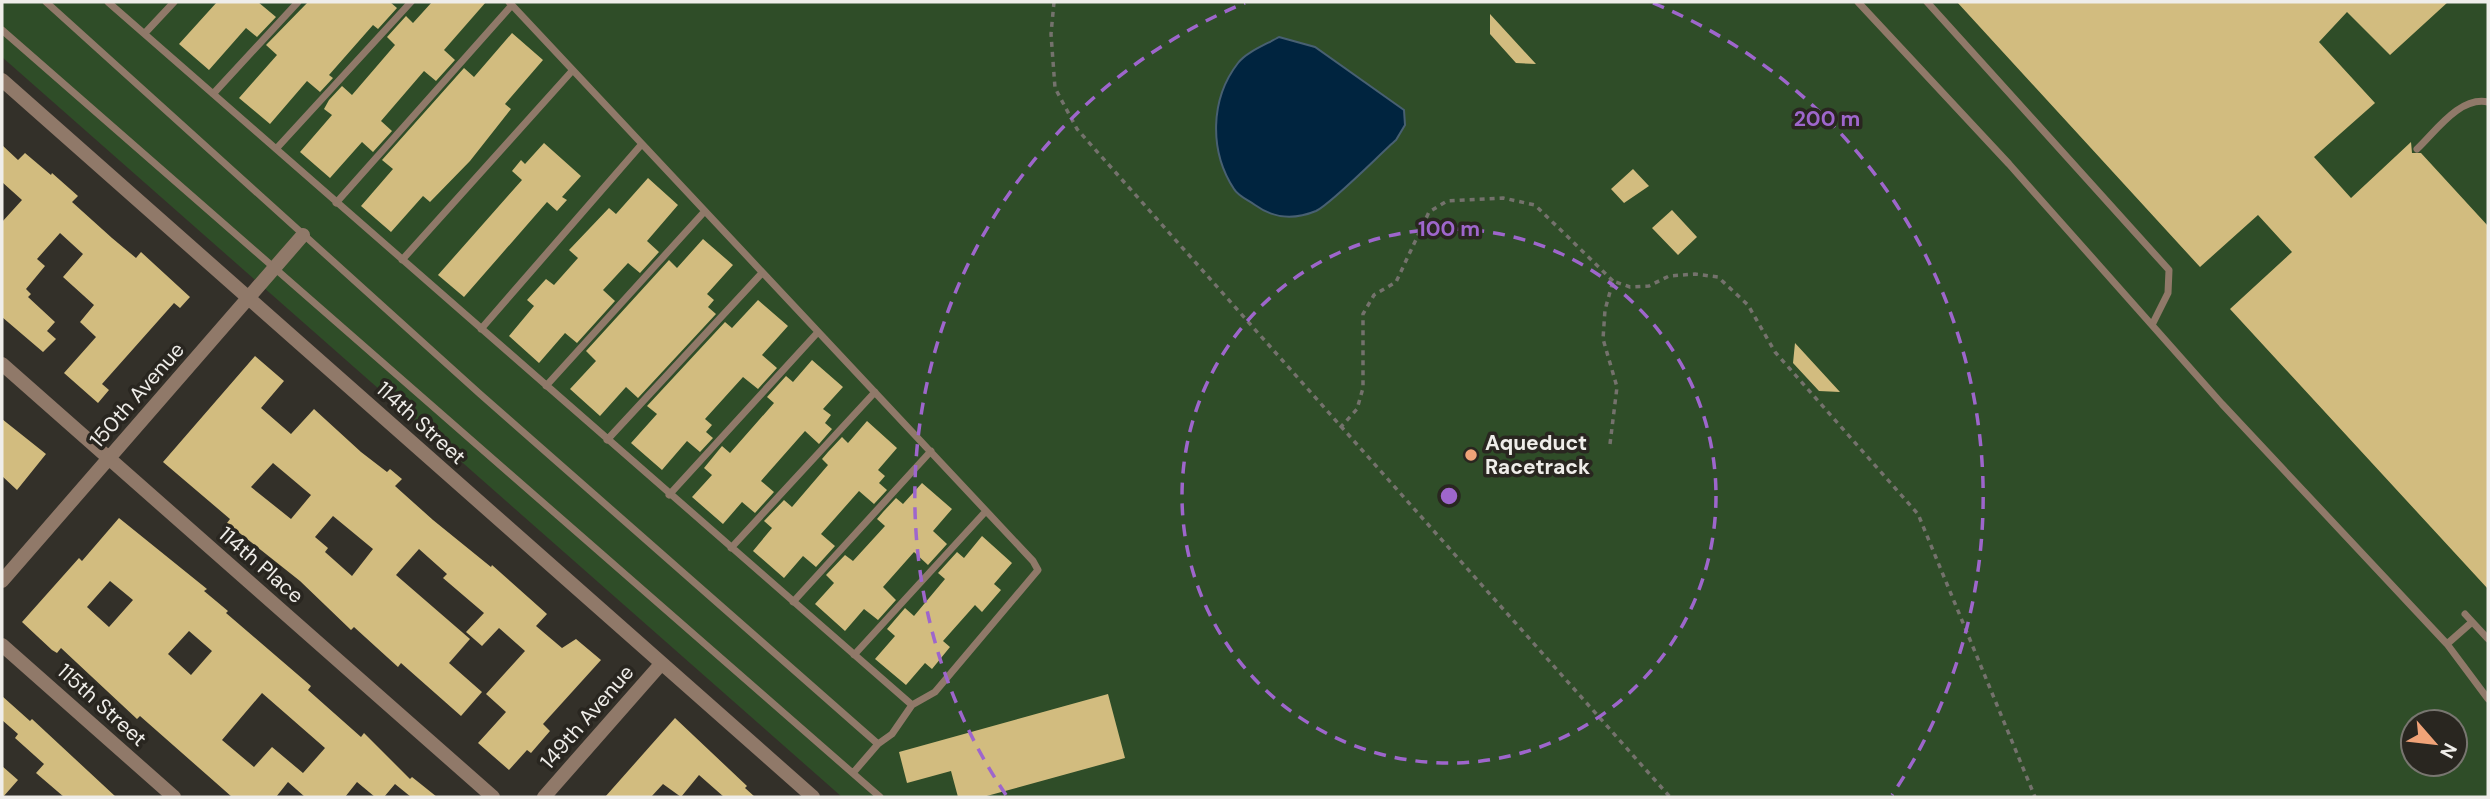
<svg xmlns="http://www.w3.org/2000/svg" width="2490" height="799" viewBox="0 0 2490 799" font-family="'DM Sans',sans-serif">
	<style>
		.green { fill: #2f4d28; fill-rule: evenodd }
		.water { fill: #00243f; stroke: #486072; stroke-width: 2 }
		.building { fill: #d2bc7f; fill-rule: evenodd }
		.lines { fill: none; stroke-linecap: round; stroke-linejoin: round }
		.path { stroke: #74726c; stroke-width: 3.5; stroke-dasharray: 5 5; stroke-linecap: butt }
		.lane { stroke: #907969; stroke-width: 7 }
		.street { stroke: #907969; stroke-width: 14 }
		.ring { fill: none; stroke: #9e66cc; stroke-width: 3.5; stroke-dasharray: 12 9 }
		.poi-dot { fill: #f0a378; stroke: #292620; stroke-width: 2.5 }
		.labels { text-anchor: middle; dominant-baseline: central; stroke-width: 7; stroke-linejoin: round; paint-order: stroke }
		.street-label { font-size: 21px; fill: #efede9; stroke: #292620 }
		.poi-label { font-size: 21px; font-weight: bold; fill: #efede9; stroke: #292620; text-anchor: start }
		.centre { fill: #9e66cc; stroke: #292620; stroke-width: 3.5 }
		.ring-label { font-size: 21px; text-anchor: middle; font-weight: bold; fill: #9e66cc; stroke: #292620; stroke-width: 7; stroke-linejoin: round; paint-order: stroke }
	</style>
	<rect width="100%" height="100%" fill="#333029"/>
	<path class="green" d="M2,2H2488V797H842L2,57ZM2413,722H2455V764H2413Z"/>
	<path class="water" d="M1279,37L1315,47L1404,110L1405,125L1396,140C1379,155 1332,203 1316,211C1294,220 1274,219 1255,205C1248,200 1238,196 1234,189C1209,151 1210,99 1238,63C1246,52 1267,44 1279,37Z"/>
	<path class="building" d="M217,2H258L276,17L257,37L246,28L209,70L179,44Z
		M308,2H390L397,8L378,29L373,25L329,75L333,78L320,92L307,81L270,124L239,98L277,55L266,45Z
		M432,2H486L444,50L455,60L436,81L424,71L381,121L392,131L373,152L362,142L330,178L300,152L332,115L324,109L329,100L342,86L352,95L395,45L387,37L406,16L413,23Z
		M1957,2H2448L2390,55L2347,12L2319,42L2375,103L2314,157L2351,198L2411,142L2412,153H2421L2488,226V589L2230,309L2292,252L2258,215L2200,267Z
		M1490,14L1536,64L1516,63L1490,34Z
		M512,33L543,60L505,104L511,109L470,161L430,202L423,196L391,232L361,206L393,169L382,160L464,68L474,77Z
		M544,143L581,176L562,197L567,200L557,211L547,202L464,297L438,275L522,180L512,171L521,160L525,164Z
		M2,145L18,160L25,153L51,175L52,173L78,196L72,202L112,238L136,258L141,252L190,297L180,308L174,303L102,384L109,390L98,403L64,373L96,337L80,322L94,305L63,277L83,254L60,233L37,259L45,266L26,289L31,294L28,297L55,322L47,331L56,339L43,352L2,317V222L22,200L2,182Z
		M1633,169L1649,186L1624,203L1611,189Z
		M648,178L678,205L647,241L659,252L640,273L628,263L603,290L615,301L577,343L565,333L539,363L509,336L534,306L527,300L546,279L554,285L578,258L569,250L609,208L616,214Z
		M1672,210L1697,237L1678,255L1652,228Z
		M703,239L733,265L707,294L714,300L708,307L716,314L638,398L626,387L600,416L570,389L596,361L586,351L669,260L677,268Z
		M758,300L788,326L762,355L777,368L758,389L743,377L705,419L712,425L706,432L713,438L700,452L687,441L662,470L631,443L657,414L647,406L725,322L732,328Z
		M1795,343L1840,392L1819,391L1793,363Z
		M255,356L284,381L261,408L291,434L314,409L361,452L387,472L390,469L402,479L395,486L433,520L491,567L492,565L547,614L536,626L562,648L576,639L601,660L543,724L550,731L531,753L527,750L509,770L478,743L506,712L486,694L525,651L499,628L482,646L466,632L484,613L443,578L447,574L419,549L396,575L470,639L449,663L482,692L461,716L401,663L398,667L354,627L351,630L300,581L227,523L230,519L163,462ZM273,463L311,495L291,519L251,487ZM333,516L373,549L352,576L325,552L328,548L315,537Z
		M812,360L843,387L823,409L831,415L825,423L832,429L819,444L805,431L761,481L774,492L755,513L742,502L723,524L692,497L712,475L704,468L722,446L730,453L774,403L767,397L786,376L793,382Z
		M2,419L46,454L17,490L2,476Z
		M867,421L897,448L878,470L885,476L879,483L887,490L874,504L859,491L821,534L835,546L816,567L803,556L784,578L753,551L772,528L764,521L784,500L792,507L828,465L822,459L828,452L842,437L848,443Z
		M922,483L952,509L933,531L947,544L928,565L914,552L883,587L896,600L878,620L864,609L845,631L815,604L834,583L826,575L845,555L853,561L885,526L877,519L883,512L896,498L903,504Z
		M119,518L207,589L204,591L228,611L226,613L311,686L308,690L361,737L364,733L410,779L412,777L437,797H411L395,784L384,797H375L357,782L345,797H305L288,782L276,797H232L140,716L137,719L61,648L57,653L52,650L22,622L79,558L82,561ZM110,581L133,600L109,627L87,607ZM189,631L212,651L191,675L168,654ZM262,693L325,748L303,773L272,747L254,767L222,740Z
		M982,536L1012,563L994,584L1001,590L982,612L975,605L943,641L950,647L932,669L925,663L906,685L875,659L895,636L887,629L905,608L914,616L945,579L938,573L957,552L964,558Z
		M1108,694L1125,758L983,797H958L951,771L907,783L899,752Z
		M2,696L30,721L32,719L116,797H64L36,773L44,764L15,738L18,734L2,720Z
		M675,718L747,786L745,788L755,797H724L699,775L681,797L663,784L651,797H605Z
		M2,766L18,780L3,797H2Z"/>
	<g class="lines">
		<path class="path" d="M1054,2L1051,34L1055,88L1077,129L1670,797
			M1340,428L1357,409L1363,388V314L1374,295L1396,282L1429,212L1447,201L1503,198L1535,205L1613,281
			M1610,444L1617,387L1603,339L1605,310L1613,281L1630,287L1649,286L1669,276L1695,274L1718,277L1748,305L1775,352L1918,514L2035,797"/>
		<path class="lane" d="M46,2L480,394L878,744L853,773
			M108,2L912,705L935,692L1038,570L1033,561L509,2
			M1858,2L2009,164L2222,404L2447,644L2488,699
			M1927,2L2169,270L2168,293L2152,325
			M2,30L880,797
			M145,33L174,2
			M213,94L298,2
			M276,149L411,2
			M2417,149C2436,131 2460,96 2488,102
			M336,203L512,5
			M402,260L572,71
			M481,329L641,145
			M546,386L704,212
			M607,440L762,273
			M669,495L818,332
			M731,548L875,392
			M793,602L931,451
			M2465,614L2488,639
			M2447,644L2472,622
			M854,655L986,511
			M878,744L892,734L912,705"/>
		<path class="street" d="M2,80L813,797
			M2,364L493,797
			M2,581L303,235
			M2,645L174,797
			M544,797L661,664"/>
	</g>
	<g class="ring">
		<circle cx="1449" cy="496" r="267"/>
		<path d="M1006 795A534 534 0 0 1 1245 3M1653 3A534 534 0 0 1 1892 795"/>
	</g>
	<circle class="poi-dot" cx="1471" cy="455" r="7"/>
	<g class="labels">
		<g class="street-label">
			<text transform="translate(137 395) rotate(-49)">150th Avenue</text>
			<text transform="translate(421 423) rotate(42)">114th Street</text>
			<text transform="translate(261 565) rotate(41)">114th Place</text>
			<text transform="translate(102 705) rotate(42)">115th Street</text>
			<text transform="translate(587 717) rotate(-49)">149th Avenue</text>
		</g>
		<g class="poi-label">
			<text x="1485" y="443">Aqueduct<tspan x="1485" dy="24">Racetrack</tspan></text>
		</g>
	</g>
	<circle cx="1449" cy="496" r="10" class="centre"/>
	<g class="ring-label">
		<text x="1827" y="126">200 m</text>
		<text x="1449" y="236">100 m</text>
	</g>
	<rect width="2490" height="799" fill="none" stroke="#efede9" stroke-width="7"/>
	<g transform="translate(2434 743) rotate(118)"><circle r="33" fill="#292620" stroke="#787670" stroke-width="2"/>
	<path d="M0-5L12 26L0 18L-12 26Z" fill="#f0a378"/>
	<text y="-10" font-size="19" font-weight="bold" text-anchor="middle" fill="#efede9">N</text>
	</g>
</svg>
